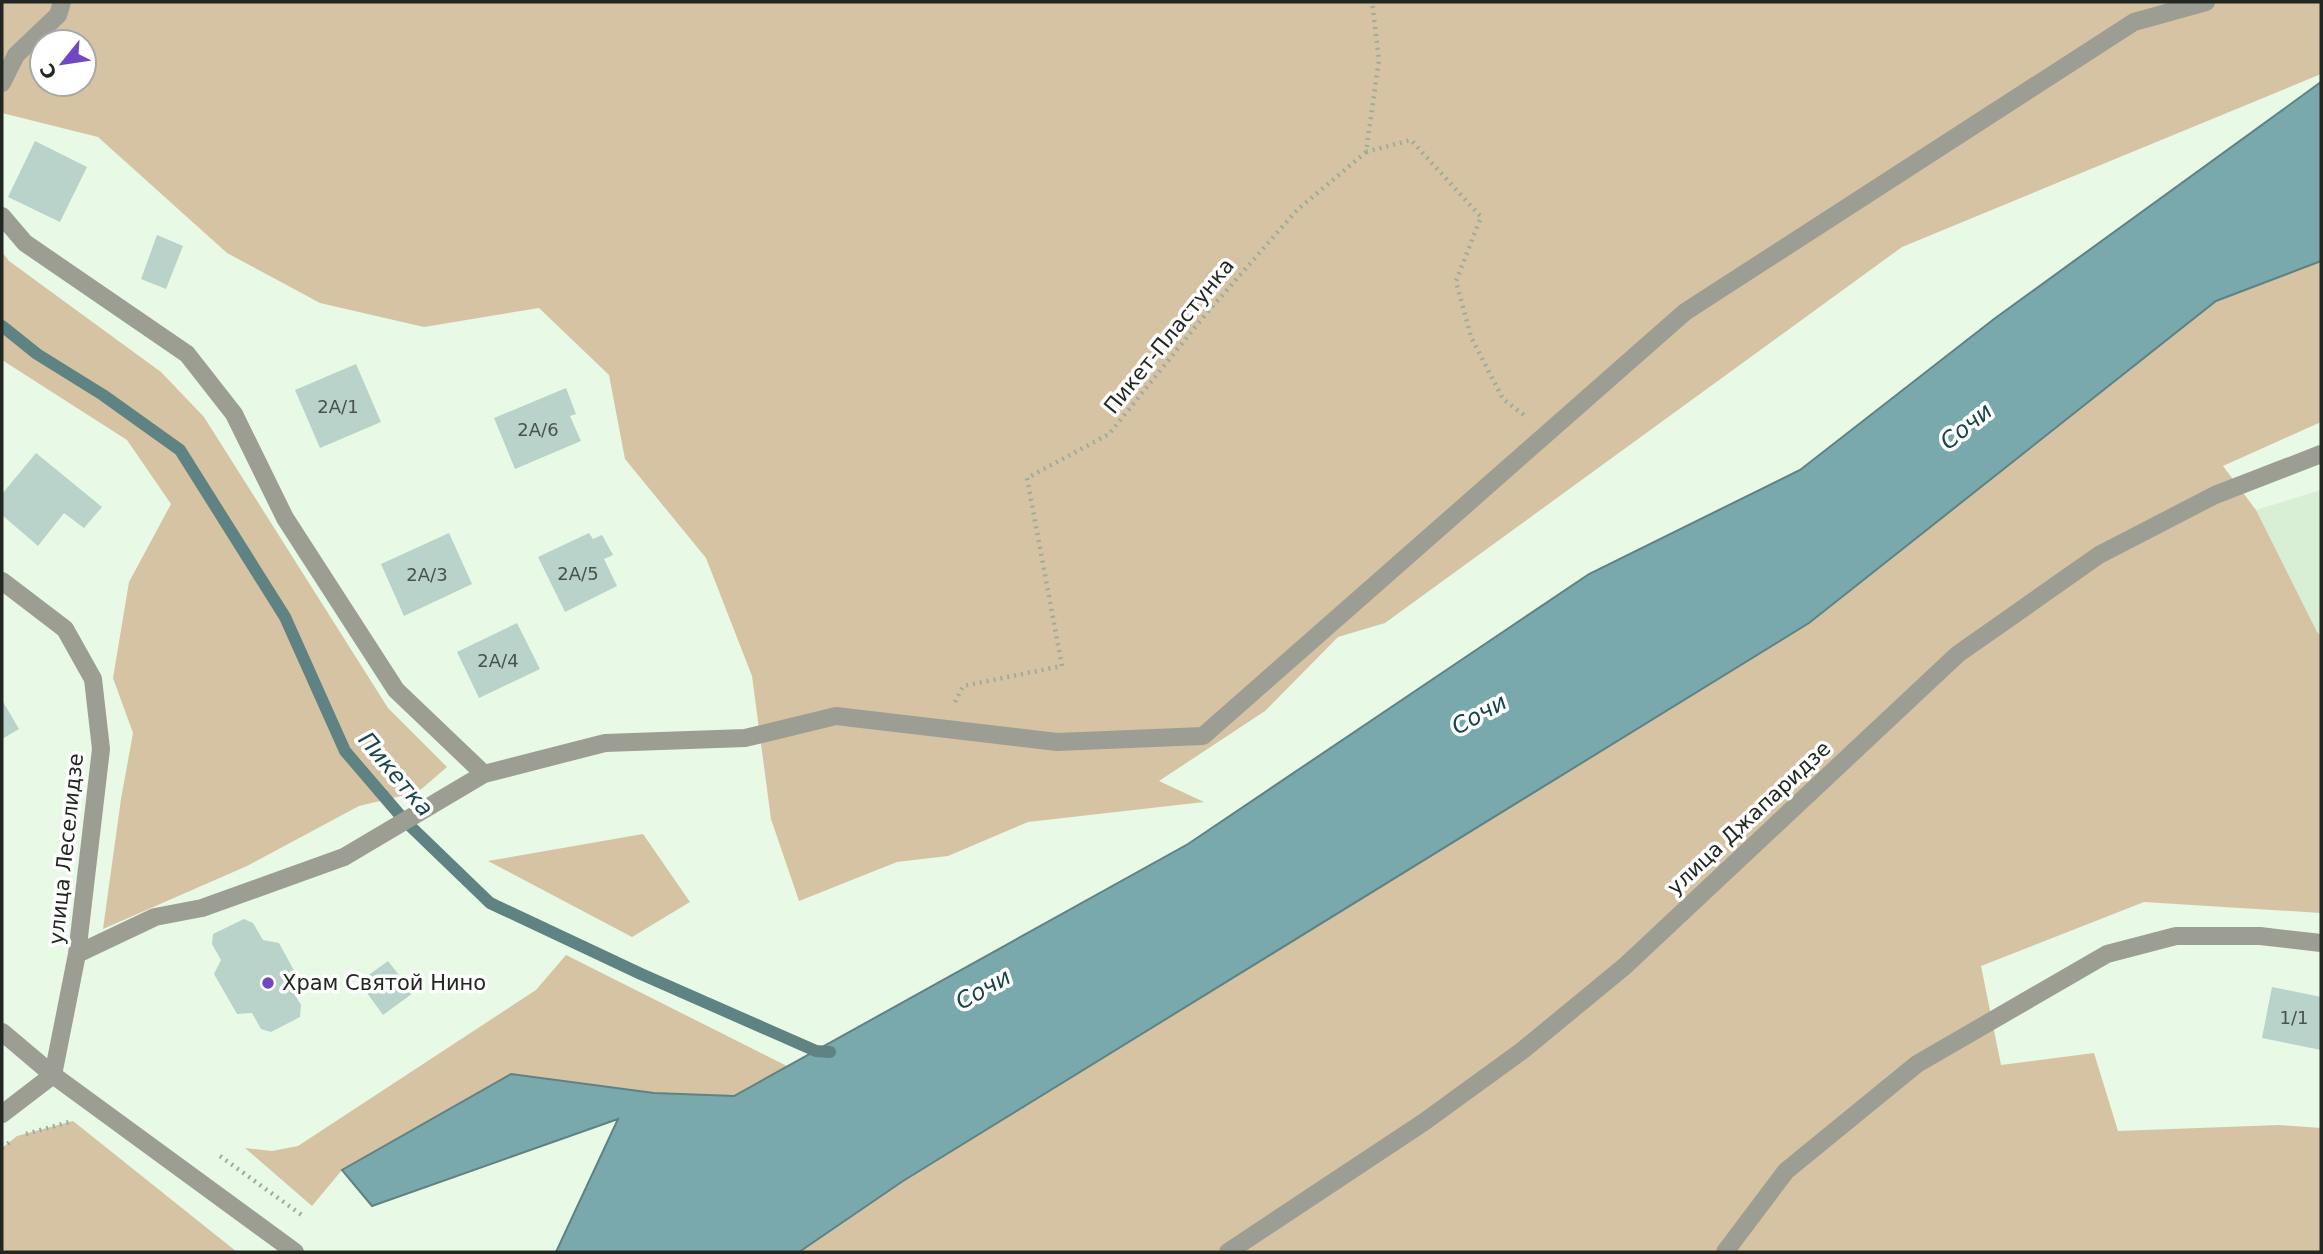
<svg xmlns="http://www.w3.org/2000/svg" width="2323" height="1254" viewBox="0 0 2323 1254" font-family="'DejaVu Sans',sans-serif">
	<style>
		.built { fill: #d8eed5 }
		.green { fill: #d6c3a3; fill-rule: evenodd }
		.water { fill: #79a9ad; stroke: #5f8283; stroke-width: 2 }
		.lines { fill: none; stroke-linecap: round; stroke-linejoin: round }
		.stream { stroke: #5f8283; stroke-width: 12 }
		.building { fill: #b9d3ca }
		.path { stroke: #9eab9d; stroke-width: 4.5; stroke-dasharray: 2 5; stroke-linecap: butt }
		.minor { stroke: #9c9e94; stroke-width: 18 }
		.poi-dot { fill: #7148c1; stroke: #fff; stroke-width: 2.5 }
		.labels { text-anchor: middle; dominant-baseline: central; stroke-width: 7; stroke-linejoin: round; paint-order: stroke }
		.number-label { font-size: 18px; fill: #48534b }
		.street-label { font-size: 21px; fill: #222821; stroke: #fff }
		.poi-label { font-size: 21px; fill: #222821; stroke: #fff; text-anchor: start }
		.water-label { font-size: 23px; font-style: italic; fill: #184549; stroke: #fff }
	</style>
	<rect width="100%" height="100%" fill="#e8f9e6"/>
	<path class="built" d="M2321,490V636L2317,633L2256,510Z"/>
	<path class="green" d="M2,2H2321V74L1902,247L1385,623L1338,637L1265,711L1159,781L1204,802L1028,822L948,856L897,862L799,901L771,819L752,676L706,558L625,459L609,375L539,308L424,327L320,303L227,253L98,137L2,113ZM42,42H84V84H42Z
		M2,252L9,261L161,372L204,417L388,708L447,767L418,792L359,806L247,866L103,929L121,799L133,733L113,678L129,582L171,504L127,440L2,360Z
		M2321,261V422L2223,466L2256,510L2317,632L2321,636V913L2144,902L1981,966L2001,1065L2094,1053L2118,1131L2279,1125L2321,1128V1252H799L903,1181L1809,623L2216,301Z
		M643,834L690,902L632,937L488,861Z
		M566,955L787,1066L734,1096L654,1093L342,1170L312,1206L245,1148L272,1151L298,1146L536,990Z
		M73,1121L237,1252H2V1148L17,1136Z"/>
	<path class="water" d="M2321,82V261L2216,301L1809,623L903,1181L799,1252H556L618,1119L372,1206L342,1170L511,1074L654,1093L734,1096L1188,844L1589,574L1800,470L1994,319Z"/>
	<g class="lines">
		<path class="stream" d="M2,326L37,354L103,395L180,450L285,617L345,751L405,821L490,903L641,974L816,1051L830,1052"/>
	</g>
	<path class="building" d="M35,141L87,167L60,222L8,197Z
		M157,235L183,246L166,289L141,279Z
		M356,364L381,422L320,448L295,390Z
		M566,388L576,414L570,416L581,441L515,469L494,418Z
		M36,453L102,507L84,528L64,513L38,546L2,515V494Z
		M449,533L472,584L404,616L381,564Z
		M589,533L593,539L602,535L613,555L604,559L617,586L565,612L538,557Z
		M517,623L540,669L479,698L457,652Z
		M2,700L19,729L2,739Z
		M244,919L253,923L263,940L279,943L297,976L291,988L301,1005L300,1017L271,1032L261,1029L252,1013L237,1014L214,974L221,960L212,944L213,934Z
		M388,961L413,993L383,1015L359,982Z
		M2272,987L2321,997V1050L2262,1038Z"/>
	<g class="lines">
		<path class="path" d="M1366,152L1411,140L1481,217L1456,281L1471,337L1503,399L1524,415
			M955,702L963,686L1062,666L1027,478L1109,434L1205,315L1297,210L1366,152L1379,60L1372,2
			M26,1134L69,1122
			M2,1148L10,1142
			M220,1156L303,1216"/>
		<path class="minor" d="M2,83L16,55L58,15L62,2
			M2,216L25,243L187,354L234,414L285,518L396,690L484,774
			M2,581L65,629L93,679L101,749L77,954L53,1075L2,1032
			M77,954L155,917L202,908L344,857L484,774L605,743L745,738L836,716L1057,742L1203,736L1685,312L2134,22L2206,2
			M2,1114L53,1075L295,1252
			M1228,1252L1424,1122L1523,1050L1625,966L1958,654L2099,555L2215,495L2321,454
			M1725,1252L1786,1171L1917,1064L2107,954L2176,936H2260L2321,943"/>
	</g>
	<circle class="poi-dot" cx="268" cy="983" r="7"/>
	<g class="labels">
		<g class="number-label">
			<text x="338" y="406">2А/1</text>
			<text x="538" y="429">2А/6</text>
			<text x="578" y="573">2А/5</text>
			<text x="427" y="574">2А/3</text>
			<text x="498" y="660">2А/4</text>
			<text x="2294" y="1017">1/1</text>
		</g>
		<g class="street-label">
			<text transform="translate(1169 336) rotate(-51)">Пикет-Пластунка</text>
			<text transform="translate(1749 818) rotate(-43)">улица Джапаридзе</text>
			<text transform="translate(66 849) rotate(-84)">улица Леселидзе</text>
		</g>
		<g class="poi-label">
			<text x="282" y="983">Храм Святой Нино</text>
		</g>
		<g class="water-label">
			<text transform="translate(1966 426) rotate(-39)">Сочи</text>
			<text transform="translate(1479 714) rotate(-29)">Сочи</text>
			<text transform="translate(396 774) rotate(50)">Пикетка</text>
			<text transform="translate(983 989) rotate(-29)">Сочи</text>
		</g>
	</g>
	<rect width="2323" height="1254" fill="none" stroke="#222821" stroke-width="7"/>
	<g transform="translate(63 63) rotate(240)"><circle r="33" fill="#ffffff" stroke="#a7a9a6" stroke-width="2"/>
	<path d="M0-5L12 26L0 18L-12 26Z" fill="#7148c1"/>
	<text y="-10" font-size="19" font-weight="bold" text-anchor="middle" fill="#222821">С</text>
	</g>
</svg>
